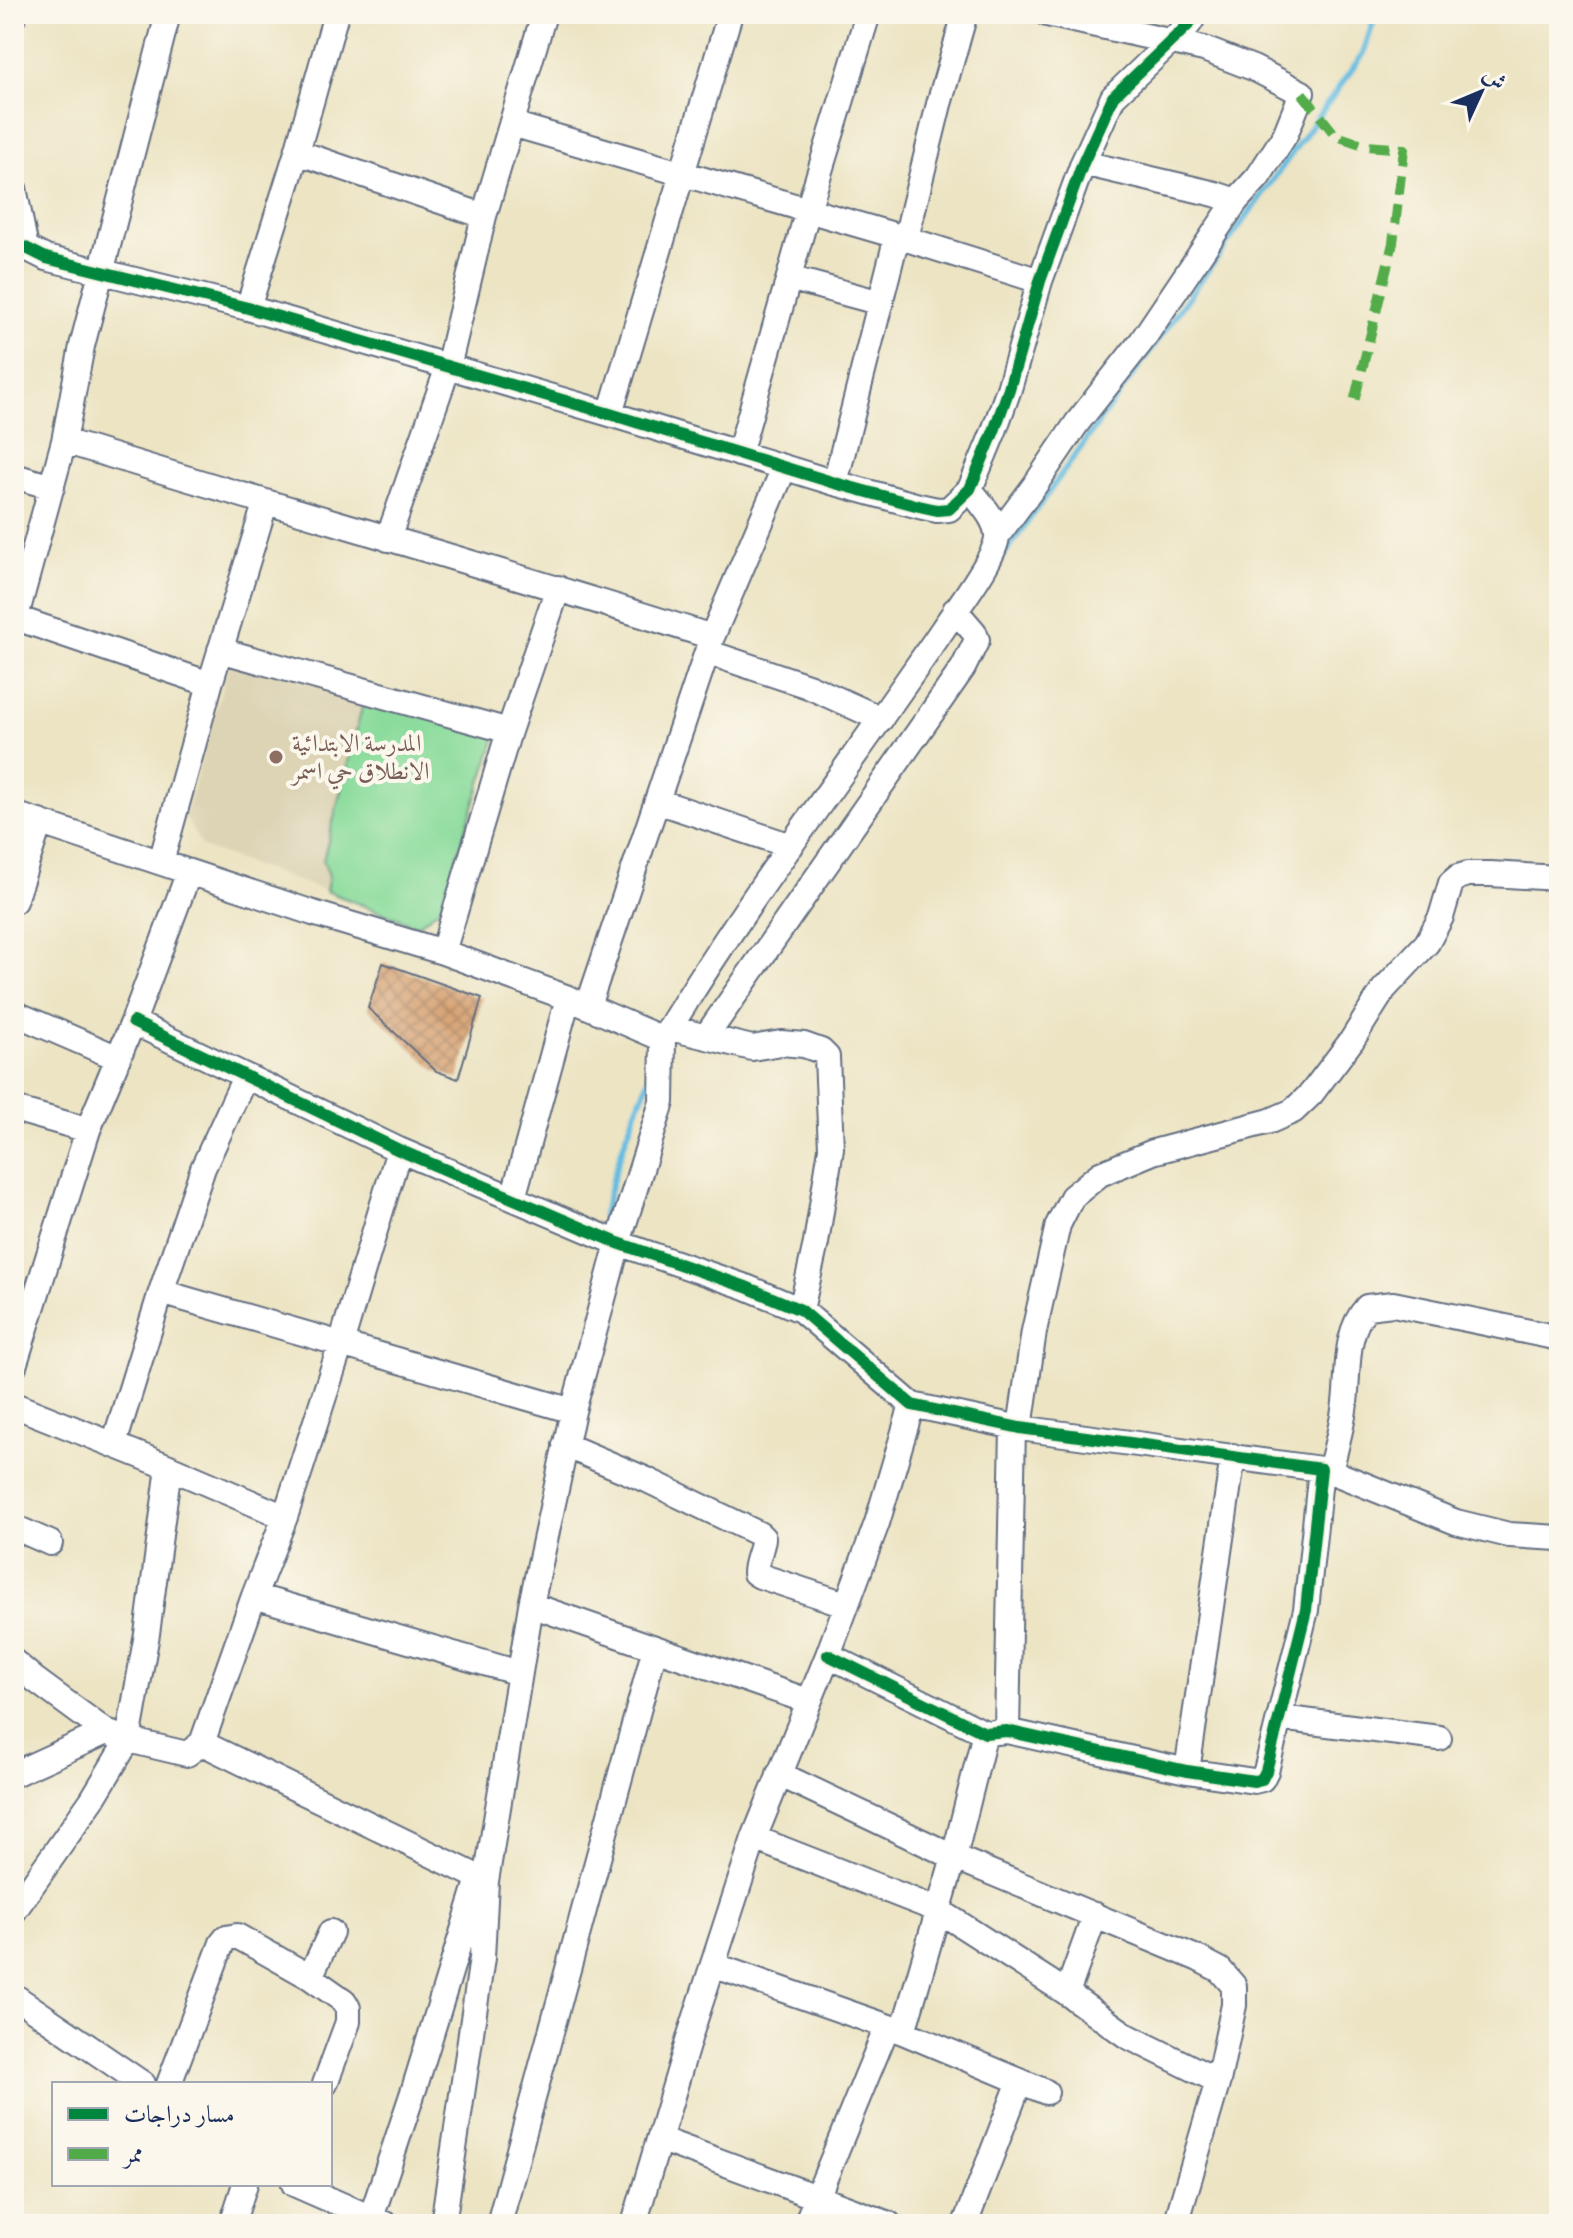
<svg xmlns="http://www.w3.org/2000/svg" width="1573" height="2238" viewBox="0 0 1573 2238" font-family="Alegreya,Amiri,serif">
	<style>
		.built { fill: #ddd4b6 }
		.green { fill: #8bdc9c; stroke: #53867d; stroke-width: 2 }
		.lines { fill: none; stroke-linecap: round; stroke-linejoin: round }
		.stream { stroke: #64bce1; stroke-width: 6 }
		.building { fill: url(#building-cross-hatch) }
		.minor-casing { stroke: #646e81; stroke-width: 28 }
		.minor { stroke: #fff; stroke-width: 24 }
		.quiet { stroke: #52ab49; stroke-width: 10; stroke-dasharray: 20 10; stroke-linecap: butt }
		.cycleway-casing { stroke: #fbf7ec; stroke-width: 17 }
		.cycleway { stroke: #00873e; stroke-width: 12 }
		.education-dot { fill: #8d6e63; stroke: #fbf7ec; stroke-width: 3 }
		.labels { text-anchor: middle; dominant-baseline: central; stroke-width: 8; stroke-linejoin: round; paint-order: stroke }
		.education-label { font-size: 24px; fill: #785e54; stroke: #fbf7ec; text-anchor: start }
	</style>
	<defs>
		<pattern id="building-cross-hatch" width="8" height="8" patternUnits="userSpaceOnUse" patternTransform="scale(2)"><rect width="8" height="8" fill="#d59f6e"/><path d="M0 0l8 8M0 8l8-8" fill="none" stroke="#ac825e"/></pattern>
	</defs>
	<rect width="100%" height="100%" fill="#fbf7ec"/>
	<filter id="ink" filterUnits="userSpaceOnUse"><feTurbulence type="fractalNoise" baseFrequency=".0125" numOctaves="2"/><feDisplacementMap in="SourceGraphic" scale="16" xChannelSelector="R" yChannelSelector="G"/><feConvolveMatrix kernelMatrix="1 2 1 2 8 2 1 2 1" color-interpolation-filters="sRGB"/></filter>
	<filter id="wash" filterUnits="userSpaceOnUse"><feTurbulence type="fractalNoise" baseFrequency=".006" numOctaves="4" result="noise"/><feDisplacementMap in="SourceGraphic" scale="32" xChannelSelector="R" yChannelSelector="G"/><feGaussianBlur stdDeviation="1.8" result="paint"/><feColorMatrix in="noise" values="0 0 0 0 0 0 0 0 0 0 0 0 0 0 0 0 0 1.4 0 .05"/><feComposite in="paint" operator="in"/></filter>
	<g filter="url(#wash)">
		<rect width="100%" height="100%" fill="#ece4c3"/>
		<path class="built" d="M231,658L365,696L323,861L329,875L326,891L202,847L185,817Z"/>
		<path class="green" d="M365,696L497,734L440,908L417,926L326,891L329,875L323,861Z"/>
		<g class="lines">
			<path class="stream" d="M1000,560L1363,54L1376,14
				M603,1217C615,1167 631,1118 653,1071"/>
		</g>
		<g id="blocks">
			<path class="building" d="M383,963L482,998L458,1079L436,1071L368,1008Z"/>
		</g>
	</g>
	<g filter="url(#ink)">
		<use href="#blocks" fill-opacity="0" stroke="#646e81" stroke-width="2"/>
		<g class="lines">
			<g class="minor-casing">
				<path id="minor" d="M1047,14L1204,49L1253,68L1302,93L1285,135L1258,177L1236,201
					M14,15V14
					M512,124L897,236L1040,281
					M297,152L484,216
					M14,188L26,248
					M906,238L939,104L965,14
					M14,244L26,248L46,258L248,308L610,414L835,483L919,506L937,510L949,509L970,489L994,431L1009,389L1040,281L1083,163L1113,97L1189,24L1195,14
					M789,278L881,303
					M248,308L297,152L336,14
					M610,414L730,14
					M64,441C280,508 497,568 712,637
					M739,454L808,210L868,14
					M14,476L52,487
					M835,483L897,236
					M997,536L1035,485L1077,423L1141,342L1236,201L1215,194L1083,163
					M388,539L448,367L484,216L544,14
					M16,618L210,684
					M14,624L64,441L82,346L168,14
					M220,650L509,731
					M707,652L808,686L881,719
					M657,801L791,846
					M14,814L313,913L443,952L568,998L663,1039C748,897 850,766 943,629C955,611 998,555 997,535C996,518 979,502 970,489
					M161,862L210,684L265,504
					M14,901L40,822
					M443,952L509,731L558,588
					M588,1006L712,637L784,468
					M14,1013L118,1058
					M133,1022L399,1150L618,1243L746,1287L801,1310L912,1405L1020,1428L1321,1469L1306,1610L1266,1771L1262,1779L1254,1781L1187,1771L1007,1731L985,1733L828,1655
					M670,1028L752,1048L781,1043L804,1045L821,1051L827,1057L831,1148L816,1243L801,1310
					M707,1035L963,668L977,640L974,632L955,610
					M14,1109L88,1130
					M513,1198L568,998
					M161,1292L573,1411
					M1559,1338L1393,1304L1367,1307C1342,1335 1350,1375 1344,1410C1341,1430 1335,1451 1330,1471L1456,1522L1509,1535L1559,1538
					M14,1366L88,1130L133,1022L189,872
					M14,1405L169,1467L285,1517
					M1020,1428L1034,1331L1058,1225L1072,1197L1100,1174L1153,1152L1270,1121L1293,1111L1311,1094L1352,1040L1384,989L1427,943L1441,917L1451,883L1458,877L1468,874H1490L1559,878
					M114,1444L161,1292L203,1168L245,1077
					M565,1445L647,1480L759,1534L763,1538C762,1550 755,1561 755,1573L760,1576L845,1604
					M14,1527L50,1543
					M254,1596L519,1673
					M531,1605L808,1701
					M14,1662L34,1679L106,1732L128,1740L187,1754L202,1743L254,1596L285,1517L341,1344L399,1150
					M1280,1718L1439,1738
					M1007,1731L1013,1427
					M202,1743L486,1881
					M1187,1771L1233,1456
					M14,1774L106,1732
					M779,1774L954,1857L1199,1959L1220,1970L1234,1986V2005L1218,2081L1176,2224
					M754,1838L938,1910L1067,1993L1127,2036L1218,2081
					M14,1911L92,1800L128,1740L147,1634L169,1467
					M713,1965L903,2032L1046,2092
					M310,1977L331,1932
					M1067,1993L1095,1915
					M14,1996L143,2084
					M903,2032L954,1857L985,1733
					M169,2084L222,1943L226,1938L237,1936L310,1977L344,2001L348,2008V2022L325,2084
					M659,2139L889,2224
					M294,2184L385,2224
					M371,2218L415,2086L477,1885
					M232,2224L245,2184
					M443,2224L482,1958L486,1881L531,1605L573,1411L618,1243L662,1102L663,1039
					M499,2224L655,1648
					M634,2224L690,2035L754,1838L828,1655L877,1523L912,1405
					M806,2224L887,2027
					M965,2224L1020,2081"/>
			</g>
			<use href="#minor" class="minor"/>
			<path class="quiet" d="M1302,93L1336,136L1367,146L1404,149L1393,243L1354,402"/>
			<g class="cycleway-casing">
				<path id="cycleway" d="M14,244L26,248L46,258L248,308L610,414L835,483L919,506L937,510L949,509L970,489L994,431L1009,389L1040,281L1083,163L1113,97L1189,24L1195,14
					M133,1022L399,1150L618,1243L746,1287L801,1310L912,1405L1020,1428L1321,1469L1306,1610L1266,1771L1262,1779L1254,1781L1187,1771L1007,1731L985,1733L828,1655"/>
			</g>
			<use href="#cycleway" class="cycleway"/>
		</g>
	</g>
	<circle class="education-dot" cx="276" cy="757" r="8"/>
	<g class="labels">
		<g class="education-label">
			<text x="292" y="743">المدرسة الابتدائية<tspan x="292" dy="28">الانطلاق حي اسمر</tspan></text>
		</g>
	</g>
	<rect width="1573" height="2238" fill="none" stroke="#fbf7ec" stroke-width="48"/>
	<rect x="52" y="2082" width="280" height="104" fill="#fbf7ec" stroke="#a1a7b3" stroke-width="2"/>
	<rect x="68" y="2108" width="40" height="12" fill="#00873e" stroke="#a1a7b3" stroke-width="2"/>
	<text x="124" y="2122" font-size="24" fill="#1b2f5e">مسار دراجات</text>
	<rect x="68" y="2148" width="40" height="12" fill="#52ab49" stroke="#a1a7b3" stroke-width="2"/>
	<text x="124" y="2162" font-size="24" fill="#1b2f5e">ممر</text>
	<g transform="translate(1481 92) rotate(46)" stroke="#fbf7ec" stroke-width="6" paint-order="stroke">
	<path d="M0-6L14 30L0 20L-14 30Z" fill="#1b2f5e"/>
	<text y="-12" font-size="22" font-weight="bold" text-anchor="middle" fill="#1b2f5e">ش</text>
	</g>
</svg>
